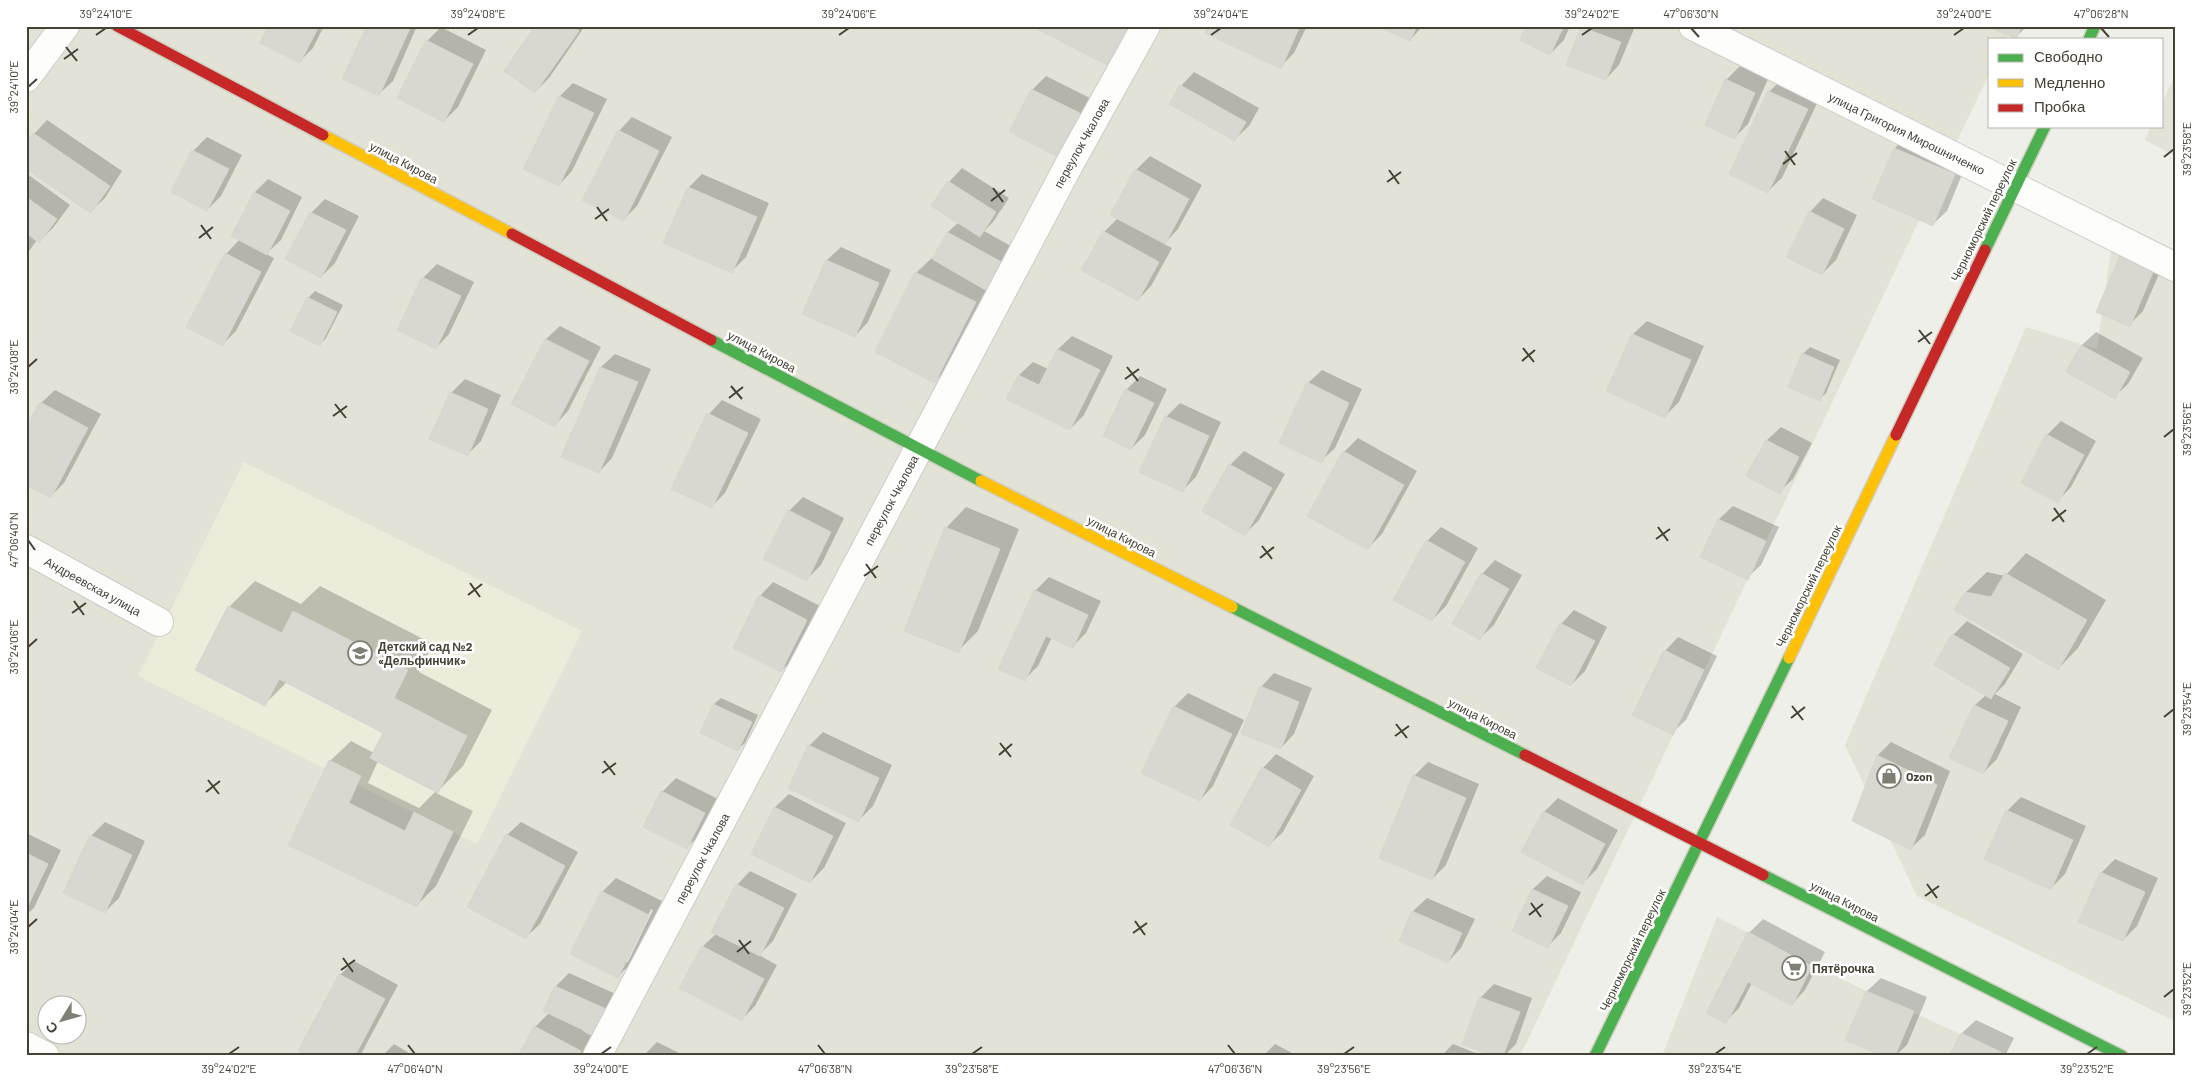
<svg xmlns="http://www.w3.org/2000/svg" width="2201" height="1082" viewBox="0 0 2201 1082" font-family="Barlow,sans-serif">
	<style>
		.residential { fill: #e3e2d6; fill-rule: evenodd }
		.education { fill: #edecdb }
		.shadow { fill: #0003; fill-rule: evenodd }
		.building { fill: #d8d8d1; stroke: #d7d6cf }
		.lines { fill: none; stroke-linecap: round; stroke-linejoin: round }
		.street-casing { stroke: #cdccc7; stroke-width: 30 }
		.fast-casing { stroke: #cecec0; stroke-width: 14 }
		.slow-casing { stroke: #cecec0; stroke-width: 14 }
		.jam-casing { stroke: #cecec0; stroke-width: 14 }
		.street { stroke: #fdfdfc; stroke-width: 28 }
		.fast { stroke: #4caf50; stroke-width: 11 }
		.slow { stroke: #ffc107; stroke-width: 11 }
		.jam { stroke: #c62828; stroke-width: 11 }
		.ticks { fill: none; stroke: #454235; stroke-width: 2 }
		.labels { text-anchor: middle; dominant-baseline: central; stroke-width: 5; stroke-linejoin: round; paint-order: stroke }
		.street-label { font-size: 12px; fill: #454235; stroke: #fff }
		.poi-label { font-size: 12px; font-weight: bold; fill: #454235; stroke: #fff; text-anchor: start }
		.neatline { fill: none; stroke: #454235; stroke-width: 2 }
		.ticks-label { font-size: 12px; text-anchor: middle; fill: #454235 }
	</style>
	<rect width="100%" height="100%" fill="#efefe9"/>
	<path class="residential" d="M26,26H2012L2006,39H1990V72L1520,1056H26ZM48,1004H78V1034H48Z
		M2175,76V156L2145,140L2151,126H2162V103Z
		M2114,229L2175,262V1021L1917,896L1845,745L2026,327L2097,349Z
		M1717,917L1866,991L2008,1056H1662Z"/>
	<path class="education" d="M244,462L582,631L477,844L138,676Z"/>
	<path class="shadow" d="M270,26H324L313,48L300,61Z
		M368,26H417L393,81L379,94Z
		M537,26H585L549,78L535,92Z
		M1210,26H1307L1294,53L1280,67Z
		M1380,26H1423L1410,40Z
		M1528,26H1570L1564,40L1550,54Z
		M1584,26H1628L1634,29L1619,65L1606,79L1582,28Z
		M1990,26H2027L2015,38Z
		M441,27L486,50L458,107L444,121L427,41Z
		M1740,66L1768,79L1748,124L1735,137L1726,80Z
		M1194,72L1259,108L1249,126L1235,139L1181,86Z
		M1046,76L1104,105L1083,147L1032,90Z
		M1783,78L1821,95L1782,178L1768,191L1730,174L1769,92Z
		M573,83L607,99L572,171L559,185L560,96Z
		M632,117L672,137L637,206L623,220L619,131Z
		M47,120L122,171L105,198L91,211L34,134Z
		M1908,135L1968,160L1947,211L1933,224L1895,148Z
		M207,137L242,155L221,196L207,210L193,151Z
		M1150,156L1202,185L1178,229L1164,244L1172,248L1151,286L1138,300L1104,232L1118,218L1136,170Z
		M962,168L1009,198L993,222L984,231L1018,250L955,362L934,382L916,273L937,253L948,232L959,222L949,182Z
		M26,173L70,205L53,228L39,241L37,240L26,255Z
		M702,174L769,203L746,257L732,271L689,187Z
		M268,179L302,197L281,240L266,254L274,258L236,331L222,345L188,327L226,254L240,239L233,235L255,192Z
		M1823,198L1857,215L1836,260L1822,274L1810,212Z
		M325,199L359,216L335,263L321,277L287,259L311,213Z
		M841,247L891,270L868,322L855,336L804,313L827,260Z
		M2169,251L2143,311L2129,325L2098,311Z
		M437,264L474,282L449,334L436,348L423,278Z
		M315,291L343,305L326,338L320,345L292,331L308,298Z
		M1647,321L1704,346L1679,402L1665,416L1608,391L1633,334Z
		M560,326L601,347L568,411L555,425L513,404L546,339Z
		M2096,332L2143,358L2128,384L2114,397L2068,371L2082,345Z
		M1072,336L1113,356L1084,415L1070,429L1008,399L1019,375L1033,362L1048,369L1058,349Z
		M1810,347L1840,360L1826,393L1820,399L1803,354Z
		M615,354L651,369L612,458L599,472L563,456L601,367Z
		M1322,370L1362,389L1335,448L1321,461L1308,383Z
		M1140,376L1167,389L1145,435L1131,449L1126,390Z
		M465,379L501,395L481,441L467,455L451,393Z
		M55,390L101,414L64,483L50,497L41,403Z
		M722,400L761,419L725,493L711,507L673,488L709,414Z
		M1180,403L1221,422L1196,477L1182,491L1166,417Z
		M2061,421L2096,441L2071,487L2058,501L2047,435Z
		M1781,427L1812,443L1793,479L1779,492L1748,476L1767,440Z
		M1358,438L1417,471L1382,534L1368,548L1344,452Z
		M1244,451L1285,474L1259,520L1245,534L1230,465Z
		M803,497L844,518L821,565L807,579L789,511Z
		M1733,506L1779,527L1761,565L1747,578L1701,557L1719,519Z
		M966,507L1019,529L978,631L958,651L946,528Z
		M1441,527L1478,548L1446,606L1432,620L1427,541Z
		M2026,553L2106,600L2078,648L2058,669L1966,592L1987,572L2005,576Z
		M1495,560L1522,575L1494,625L1480,638L1482,574Z
		M1049,577L1101,601L1086,633L1073,646L1052,637L1038,666L1024,680L1035,591Z
		M255,581L301,604L320,586L433,644L419,672L492,710L463,766L436,793L473,811L436,886L416,906L290,844L330,761L351,741L374,753L385,732L287,682L265,704L229,607ZM378,761L436,791L419,808L368,783Z
		M773,582L820,606L795,657L781,671L760,596Z
		M1574,610L1607,627L1585,671L1571,685L1561,624Z
		M1967,621L2023,654L2005,684L1995,694L2021,707L1997,759L1983,773L1951,757L1975,705L1986,695L1953,635Z
		M1678,637L1717,656L1686,720L1672,733L1665,651Z
		M1274,673L1312,688L1294,734L1281,748L1261,687Z
		M1188,693L1244,720L1213,786L1200,800L1174,707Z
		M721,698L758,715L745,743L738,749L702,732L714,704Z
		M823,732L892,765L873,806L859,820L809,746Z
		M1891,742L1950,771L1925,835L1911,848L1878,755Z
		M1276,754L1314,776L1283,832L1269,845L1263,768Z
		M1428,762L1479,784L1446,865L1432,879L1414,776Z
		M676,778L718,799L701,834L687,847L662,792Z
		M789,794L846,823L824,868L810,882L752,853L775,807Z
		M2021,797L2086,826L2065,874L2051,888L2007,811Z
		M1558,798L1618,830L1597,869L1583,883L1523,852L1544,812Z
		M105,822L145,841L119,898L105,912L91,836Z
		M521,822L578,852L540,924L526,937L507,835Z
		M26,833L61,850L34,908L26,915Z
		M2115,859L2158,878L2137,926L2123,940L2080,921L2102,872Z
		M750,871L797,894L773,941L759,955L777,965L755,1006L741,1020L681,987L703,946L717,933L737,885Z
		M1547,876L1581,892L1561,933L1547,947L1514,930L1533,889Z
		M616,878L662,901L632,963L618,976L602,892ZM651,909L653,910L628,962H625Z
		M1427,898L1475,919L1461,948L1448,962L1400,941L1413,911Z
		M1763,919L1825,952L1805,990L1792,1004L1752,983L1739,1008L1725,1022L1749,933Z
		M354,961L398,985L360,1056H310L340,975Z
		M569,973L618,995L607,1019L584,1029L583,1031L594,1037L584,1056H519L535,1027L549,1013L556,986Z
		M1881,978L1927,997L1907,1045L1895,1056H1887L1847,1039L1867,991Z
		M1494,984L1532,998L1516,1044L1504,1056H1497L1480,998Z
		M1976,1020L2014,1038L2005,1056H1951L1962,1033Z
		M657,1042L685,1056H643Z
		M394,1044L414,1056H382Z
		M1275,1044L1298,1056H1263Z
		M1453,1044L1483,1056H1441Z"/>
	<path class="building" d="M268,26H319L300,63L260,43Z
		M367,26H411L379,96L342,79Z
		M535,26H573L579,31L535,93L504,71Z
		M1038,26H1129L1132,28L1111,67L1037,29Z
		M1208,26H1300L1281,69L1205,33Z
		M1377,26H1417L1410,41Z
		M1526,26H1564L1550,55L1520,40Z
		M1987,26H2022L2016,39Z
		M1581,27L1621,42L1606,80L1566,65Z
		M426,40L473,64L444,122L397,98Z
		M1725,79L1755,93L1735,139L1705,125Z
		M1180,85L1246,122L1235,141L1169,104Z
		M1031,89L1092,119L1070,163L1009,132Z
		M1768,91L1808,109L1768,193L1729,174Z
		M559,96L594,113L559,186L523,169Z
		M618,130L659,151L624,221L582,200Z
		M33,133L110,186L91,213L26,169V143Z
		M1894,148L1955,174L1933,226L1872,199Z
		M192,150L229,169L207,211L171,192Z
		M1135,169L1189,199L1165,244L1110,215Z
		M948,181L996,212L980,237L931,206Z
		M688,187L757,217L732,273L663,243Z
		M254,192L290,211L267,255L231,236Z
		M26,197L57,219L39,243L26,233Z
		M1809,211L1844,229L1822,275L1786,257Z
		M310,212L346,230L321,278L285,259Z
		M1103,231L1159,262L1138,301L1081,270Z
		M947,232L1005,264L989,292L932,259Z
		M2122,251L2156,265L2130,327L2096,312Z
		M225,253L261,272L223,346L186,327Z
		M826,260L879,283L855,337L802,314Z
		M915,272L976,302L935,383L875,352Z
		M422,277L461,296L436,349L397,330Z
		M307,297L337,312L320,346L290,331Z
		M1632,334L1691,360L1665,418L1606,391Z
		M545,339L589,361L555,427L511,404Z
		M2081,345L2130,372L2115,399L2066,372Z
		M1057,349L1100,370L1070,430L1006,399L1018,375L1039,385Z
		M1802,353L1834,367L1820,401L1788,387Z
		M600,367L638,382L599,473L561,457Z
		M1307,382L1349,403L1322,463L1279,443Z
		M1125,389L1154,403L1131,450L1103,436Z
		M450,392L488,409L468,456L429,439Z
		M40,402L88,428L51,498L26,485V428Z
		M707,413L748,433L712,508L671,489Z
		M1165,416L1209,436L1183,492L1139,472Z
		M2046,434L2084,455L2058,503L2021,483Z
		M1766,440L1799,457L1780,494L1746,476Z
		M1343,451L1404,485L1368,550L1307,516Z
		M1229,464L1272,488L1245,536L1202,511Z
		M788,510L831,532L807,581L763,559Z
		M1718,519L1766,541L1748,580L1700,557Z
		M945,527L1000,549L959,653L904,631Z
		M1426,540L1465,562L1432,621L1393,600Z
		M1481,573L1509,589L1480,640L1452,624Z
		M2005,573L2087,620L2058,670L1954,610L1965,592L1991,597Z
		M1034,590L1088,615L1073,648L1046,636L1025,681L998,669Z
		M759,595L807,620L781,672L733,648Z
		M228,606L282,633L293,611L408,670L394,698L467,736L438,793L370,758L383,733L279,679L265,706L195,670Z
		M1560,623L1595,641L1571,686L1536,668Z
		M1952,634L2010,668L1991,699L1934,665Z
		M1664,650L1704,670L1673,735L1632,715Z
		M1260,686L1299,702L1281,749L1241,734Z
		M713,704L752,722L738,751L700,733Z
		M1974,705L2008,721L1983,774L1949,758Z
		M1173,706L1232,734L1200,801L1141,773Z
		M808,745L879,778L859,822L788,788Z
		M1877,755L1937,785L1911,850L1852,821Z
		M329,760L361,776L349,803L405,831L414,812L453,832L417,907L288,845Z
		M1262,767L1301,790L1269,847L1230,825Z
		M1413,775L1466,798L1432,880L1379,858Z
		M661,791L705,813L687,849L643,827Z
		M774,807L833,836L810,883L751,854Z
		M2006,810L2073,840L2051,890L1984,859Z
		M1543,811L1605,844L1583,885L1521,852Z
		M506,834L565,866L526,939L467,907Z
		M90,835L132,855L105,913L63,893Z
		M26,853L48,864L26,910Z
		M2100,872L2145,892L2123,941L2078,922Z
		M736,884L784,908L760,956L711,932Z
		M1532,889L1568,906L1548,948L1512,931Z
		M601,891L649,915L618,978L570,954Z
		M1412,911L1462,933L1448,963L1399,941Z
		M1748,932L1812,966L1792,1006L1748,982L1726,1024L1706,1013Z
		M702,946L764,979L742,1021L679,988Z
		M339,974L385,999L355,1056H307L298,1051Z
		M555,986L606,1009L594,1035L543,1011Z
		M1866,991L1914,1011L1895,1056H1884L1845,1040Z
		M1479,997L1520,1012L1503,1056H1493L1462,1044Z
		M534,1026L581,1051L579,1056H518Z
		M1961,1033L2001,1052L1999,1056H1949Z"/>
	<g class="lines">
		<g class="street-casing">
			<path id="street" d="M1693,26L2175,267
				M26,78L65,26
				M26,549L159,622
				M26,1046L45,1056
				M597,1056L1070,163L1146,26"/>
		</g>
		<g class="fast-casing">
			<path id="fast" d="M2089,39L2095,26
				M1985,250L2045,126
				M711,340L981,481
				M1232,607L1525,755
				M1763,875L2122,1056
				M1595,1056L1789,658"/>
		</g>
		<g class="slow-casing">
			<path id="slow" d="M323,135L512,234
				M981,481L1232,607
				M1789,658L1896,435"/>
		</g>
		<g class="jam-casing">
			<path id="jam" d="M117,26L323,135
				M512,234L711,340
				M1896,435L1985,250
				M1525,755L1763,875"/>
		</g>
		<use href="#street" class="street"/>
		<use href="#fast" class="fast"/>
		<use href="#slow" class="slow"/>
		<use href="#jam" class="jam"/>
	</g>
	<path class="ticks" d="M1691,28L1699,37M2101,28L2109,37M96,35L106,28M468,35L478,28M839,35L849,28M1211,35L1221,28M1582,35L1592,28M1954,35L1964,28M66,47L77,61M64,59L78,49M28,87L37,79M1785,151L1795,165M2164,157L2174,149M1783,164L1797,153M1389,170L1399,184M1387,182L1401,172M993,188L1003,202M991,201L1005,190M597,207L607,221M595,219L609,209M201,225L211,239M199,238L213,227M1919,330L1930,344M1918,342L1932,332M1523,348L1534,362M1522,361L1535,350M28,367L37,359M1127,367L1138,381M1125,379L1139,369M731,386L742,399M729,398L743,387M335,404L346,418M333,416L347,406M2164,437L2174,429M2054,508L2064,522M2052,521L2066,510M1658,527L1668,541M1656,539L1670,529M28,540L35,550M1262,546L1272,559M1260,558L1274,547M866,564L876,578M864,576L878,566M470,583L480,597M468,595L482,584M74,601L84,615M72,613L86,603M28,647L37,639M1792,706L1803,720M2164,717L2174,709M1791,718L1805,707M1396,724L1407,738M1395,736L1409,726M1000,743L1011,757M999,755L1012,744M604,761L615,775M602,773L616,763M208,780L219,794M206,792L220,781M1927,884L1937,898M1925,896L1939,886M1531,903L1541,917M1529,915L1543,904M1135,921L1145,935M28,927L37,919M1133,933L1147,923M739,940L749,954M737,952L751,941M343,958L353,972M341,970L355,960M2164,997L2174,989M408,1045L415,1054M818,1045L825,1054M1228,1045L1235,1054M229,1054L239,1047M601,1054L611,1047M972,1054L982,1047M1344,1054L1354,1047M1715,1054L1725,1047M2087,1054L2097,1047"/>
	<defs>
		<g id="school-ring" transform="scale(1.25)"><circle r="9.5" fill="#fff" stroke="#807f74" stroke-width="1.5"/><path d="M0-5L7-2L0 1L-7-2ZM-4 1L0 2.5L4 1V4Q0 6-4 4Z" fill="#807f74"/></g>
		<g id="shop-ring" transform="scale(1.25)"><circle r="9.5" fill="#fff" stroke="#807f74" stroke-width="1.5"/><path d="M-5-2.5h2.3a2.7 3.5 0 0 1 5.4 0H5L5.5 6h-11ZM-1.5-2.5h3a1.5 2.3 0 0 0-3 0Z" fill="#807f74"/></g>
		<g id="supermarket-ring" transform="scale(1.25)"><circle r="9.5" fill="#fff" stroke="#807f74" stroke-width="1.5"/><path d="M-6-5.5h2.5l.6 2H6L4.5 2H-2.5L-4.4-4H-6ZM-1.5 3.2a1.3 1.3 0 1 0 .1 0ZM3 3.2a1.3 1.3 0 1 0 .1 0Z" fill="#807f74"/></g>
	</defs>
	<g fill-rule="evenodd">
		<use href="#school-ring" x="360" y="653"/>
		<use href="#shop-ring" x="1889" y="776"/>
		<use href="#supermarket-ring" x="1794" y="968"/>
	</g>
	<g class="labels">
		<g class="street-label">
			<text transform="translate(1907 133) rotate(26)">улица Григория Мирошниченко</text>
			<text transform="translate(1081 143) rotate(-61)">переулок Чкалова</text>
			<text transform="translate(404 162) rotate(28)">улица Кирова</text>
			<text transform="translate(1983 220) rotate(-64)">Черноморский переулок</text>
			<text transform="translate(762 351) rotate(28)">улица Кирова</text>
			<text transform="translate(891 500) rotate(-62)">переулок Чкалова</text>
			<text transform="translate(1122 536) rotate(27)">улица Кирова</text>
			<text transform="translate(93 586) rotate(29)">Андреевская улица</text>
			<text transform="translate(1808 586) rotate(-64)">Черноморский переулок</text>
			<text transform="translate(1483 718) rotate(27)">улица Кирова</text>
			<text transform="translate(702 858) rotate(-62)">переулок Чкалова</text>
			<text transform="translate(1845 901) rotate(27)">улица Кирова</text>
			<text transform="translate(1632 950) rotate(-64)">Черноморский переулок</text>
		</g>
		<g class="poi-label">
			<text x="378" y="646">Детский сад №2<tspan x="378" dy="14">«Дельфинчик»</tspan></text>
			<text x="1906" y="776">Ozon</text>
			<text x="1812" y="968">Пятёрочка</text>
		</g>
	</g>
	<rect width="2201" height="1082" fill="none" stroke="#ffffff" stroke-width="55"/>
	<rect x="1988" y="38" width="175" height="90" fill="#ffffff" stroke="#b5b3ae"/>
	<rect x="1998" y="54" width="25" height="8" fill="#4caf50" stroke="#b5b3ae"/>
	<text x="2034" y="62" font-size="15" fill="#454235">Свободно</text>
	<rect x="1998" y="79" width="25" height="8" fill="#ffc107" stroke="#b5b3ae"/>
	<text x="2034" y="88" font-size="15" fill="#454235">Медленно</text>
	<rect x="1998" y="104" width="25" height="8" fill="#c62828" stroke="#b5b3ae"/>
	<text x="2034" y="112" font-size="15" fill="#454235">Пробка</text>
	<g transform="translate(62 1020) rotate(233)"><circle r="24" fill="#ffffff" stroke="#b5b3ae"/>
	<path d="M0-4L9 19L0 12L-9 19Z" fill="#807f74"/>
	<text y="-8" font-size="14" font-weight="bold" text-anchor="middle" fill="#454235">С</text>
	</g>
	<rect x="28" y="28" width="2146" height="1026" class="neatline"/>
	<g class="ticks-label">
		<text x="106" y="18">39°24'10"E</text>
		<text x="478" y="18">39°24'08"E</text>
		<text x="849" y="18">39°24'06"E</text>
		<text x="1221" y="18">39°24'04"E</text>
		<text x="1592" y="18">39°24'02"E</text>
		<text x="1691" y="18">47°06'30"N</text>
		<text x="1964" y="18">39°24'00"E</text>
		<text x="2101" y="18">47°06'28"N</text>
		<text transform="translate(14 87) rotate(-90)" y="4">39°24'10"E</text>
		<text transform="translate(2187 149) rotate(-90)" y="4">39°23'58"E</text>
		<text transform="translate(14 367) rotate(-90)" y="4">39°24'08"E</text>
		<text transform="translate(2187 429) rotate(-90)" y="4">39°23'56"E</text>
		<text transform="translate(14 540) rotate(-90)" y="4">47°06'40"N</text>
		<text transform="translate(14 647) rotate(-90)" y="4">39°24'06"E</text>
		<text transform="translate(2187 709) rotate(-90)" y="4">39°23'54"E</text>
		<text transform="translate(14 927) rotate(-90)" y="4">39°24'04"E</text>
		<text transform="translate(2187 989) rotate(-90)" y="4">39°23'52"E</text>
		<text x="229" y="1073">39°24'02"E</text>
		<text x="415" y="1073">47°06'40"N</text>
		<text x="601" y="1073">39°24'00"E</text>
		<text x="825" y="1073">47°06'38"N</text>
		<text x="972" y="1073">39°23'58"E</text>
		<text x="1235" y="1073">47°06'36"N</text>
		<text x="1344" y="1073">39°23'56"E</text>
		<text x="1715" y="1073">39°23'54"E</text>
		<text x="2087" y="1073">39°23'52"E</text>
	</g>
</svg>
